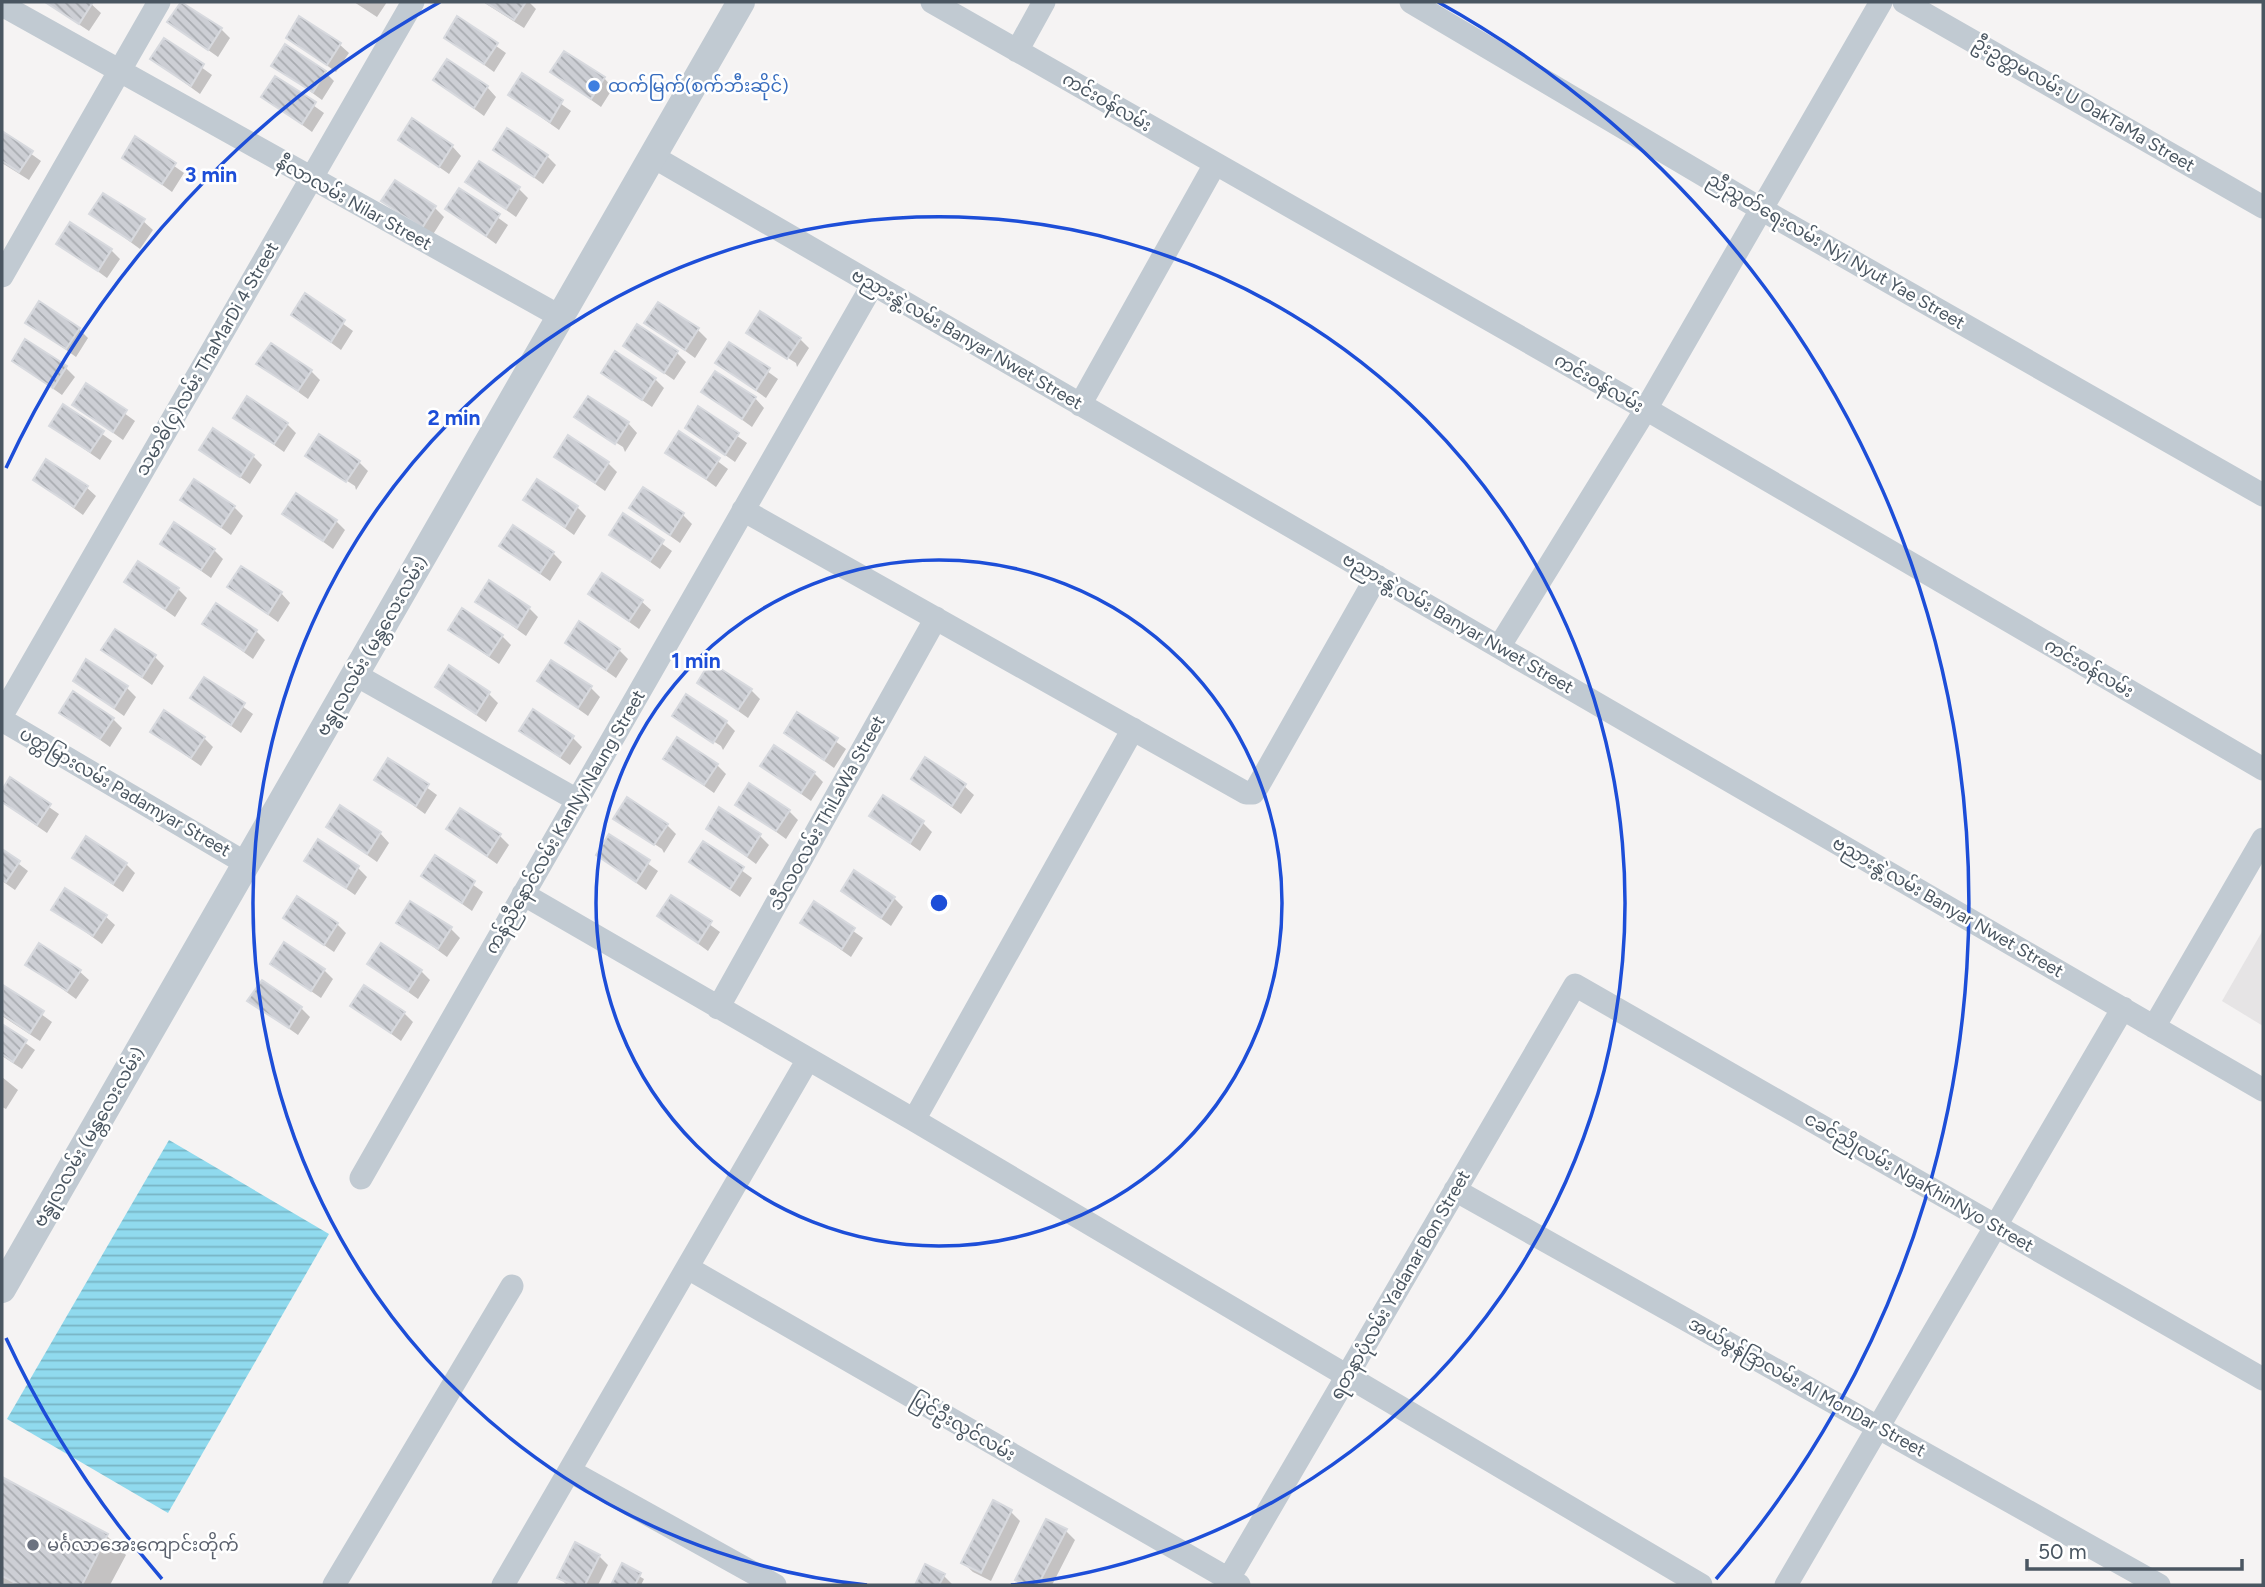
<svg xmlns="http://www.w3.org/2000/svg" width="2265" height="1587" viewBox="0 0 2265 1587" font-family="Figtree,'Noto Sans Myanmar',sans-serif">
	<style>
		.education { fill: #e6e4e5 }
		.water { fill: url(#water-rules) }
		.shadow { fill: #0003 }
		.building { fill: url(#building-back-hatch); stroke: #d7d9de; stroke-width: 2 }
		.lines { fill: none; stroke-linecap: round; stroke-linejoin: round }
		.minor { stroke: #c1cad2; stroke-width: 23 }
		.tertiary { stroke: #c1cad2; stroke-width: 28 }
		.ring { fill: none; stroke: #1d4ed8; stroke-width: 3.5 }
		.shop-dot { fill: #3f7fe0; stroke: #fff; stroke-width: 2.5 }
		.worship-dot { fill: #6b7280; stroke: #fff; stroke-width: 2.5 }
		.labels { text-anchor: middle; dominant-baseline: central; stroke-width: 5; stroke-linejoin: round; paint-order: stroke }
		.shop-label { font-size: 18px; fill: #366cbe; stroke: #fff; text-anchor: start }
		.street-label { font-size: 18px; fill: #4a5661; stroke: #fff }
		.worship-label { font-size: 18px; fill: #5b616d; stroke: #fff; text-anchor: start }
		.centre { fill: #1d4ed8; stroke: #fff; stroke-width: 3.5 }
		.ring-label { font-size: 21px; text-anchor: middle; font-weight: bold; fill: #1d4ed8; stroke: #fff; stroke-width: 5; stroke-linejoin: round; paint-order: stroke }
	</style>
	<defs>
		<pattern id="water-rules" width="6" height="5" patternUnits="userSpaceOnUse" patternTransform="scale(1.75)"><rect width="6" height="5" fill="#90daee"/><path d="M0 2.5h6" fill="none" stroke="#78b4c4"/></pattern>
		<pattern id="building-back-hatch" width="6" height="6" patternUnits="userSpaceOnUse" patternTransform="scale(1.75)"><rect width="6" height="6" fill="#cdcfd5"/><path d="M-1 5l2 2M0 0l6 6M5-1l2 2" fill="none" stroke="#a8abb0"/></pattern>
	</defs>
	<rect width="100%" height="100%" fill="#f5f3f3"/>
	<path class="education" d="M2263,930V1026L2222,1001Z"/>
	<path class="water" d="M169,1140L329,1234L168,1513L7,1419Z"/>
	<path class="shadow" d="M45,2H89L101,13L89,31Z
		M354,2H387L377,17Z
		M483,2H529L536,9L524,28Z
		M458,19L506,53L494,72L446,37Z
		M169,22L221,29L230,38L218,57Z
		M288,37L339,44L349,53L336,72Z
		M164,40L212,75L200,94L152,59Z
		M274,65L325,72L334,81L322,100Z
		M552,72L604,78L613,88L601,107Z
		M522,76L571,111L559,130L510,95Z
		M275,78L324,113L312,132L264,97Z
		M435,80L487,87L496,97L484,116Z
		M2,133L41,161L29,180L2,163Z
		M136,139L184,173L172,192L124,157Z
		M401,140L452,146L461,156L449,174Z
		M495,149L547,156L556,165L543,184Z
		M467,182L519,189L528,198L516,217Z
		M460,190L508,225L496,244L447,208Z
		M383,201L435,208L444,217L432,236Z
		M92,214L143,221L153,230L140,249Z
		M59,243L111,250L120,259L107,278Z
		M305,296L353,331L341,350L293,315Z
		M27,322L79,329L88,338L76,357Z
		M647,323L698,330L707,339L695,358Z
		M748,332L800,339L809,348L797,367L796,363Z
		M729,344L778,379L766,398L717,363Z
		M625,346L677,353L686,362L674,380Z
		M14,361L66,368L75,377L62,395Z
		M259,364L311,371L320,380L308,399Z
		M603,373L655,379L664,388L652,407Z
		M87,386L135,421L123,440L75,405Z
		M704,392L755,398L764,408L752,427Z
		M64,407L112,441L100,460L51,426Z
		M699,409L747,443L735,462L687,428Z
		M235,417L287,424L296,433L284,452Z
		M576,417L628,423L637,433L625,452L623,447Z
		M680,433L728,469L716,487L668,452Z
		M201,450L253,456L262,465L250,484Z
		M307,455L359,462L368,471L356,490L355,486Z
		M556,456L608,463L617,472L605,491Z
		M35,480L86,487L96,496L83,515Z
		M183,500L234,507L243,516L231,535Z
		M526,500L577,507L586,516L574,535Z
		M631,508L683,515L692,524L680,543Z
		M285,514L336,521L345,530L333,549Z
		M624,516L672,551L660,569L611,534Z
		M162,543L214,550L223,559L211,578Z
		M501,546L553,553L562,562L550,581Z
		M126,582L178,589L187,598L175,617Z
		M229,587L281,593L290,603L278,622Z
		M590,594L641,601L651,610L639,629Z
		M478,601L529,608L538,617L526,636Z
		M205,624L256,631L265,640L253,659Z
		M450,630L502,636L511,645L499,664Z
		M567,643L619,650L628,659L616,678Z
		M103,650L155,657L164,666L152,685Z
		M204,679L253,714L241,733L192,698Z
		M75,681L127,688L136,697L124,716Z
		M539,681L591,688L600,697L588,716Z
		M699,683L751,690L760,699L748,718Z
		M437,687L489,694L498,703L486,722Z
		M61,712L113,719L122,728L110,747Z
		M798,714L846,749L834,768L786,733Z
		M674,716L726,722L735,731L723,750L721,746Z
		M521,730L573,738L582,747L570,765Z
		M152,732L204,738L213,747L201,766Z
		M665,758L717,765L726,774L714,793Z
		M389,760L437,795L425,814L377,779Z
		M762,766L814,773L823,782L811,801Z
		M913,779L964,786L974,795L961,814Z
		M10,780L59,814L47,833L2,802V793Z
		M738,804L789,811L798,820L786,839Z
		M871,816L923,823L932,832L920,851Z
		M615,818L667,825L676,834L664,853L662,849Z
		M328,827L380,833L389,843L377,862Z
		M708,828L759,835L769,845L756,864Z
		M448,829L500,836L509,845L497,864Z
		M610,836L658,871L646,890L598,855Z
		M704,843L752,878L740,897L691,862Z
		M2,851L28,871L15,890L2,881Z
		M435,857L483,892L472,911L423,876Z
		M74,858L126,864L135,873L123,892Z
		M307,861L358,868L367,877L355,895Z
		M843,891L894,898L903,907L891,926Z
		M672,897L720,932L708,951L660,916Z
		M815,904L863,938L851,957L803,923Z
		M54,909L105,916L115,925L102,944Z
		M285,918L337,924L346,933L334,952Z
		M399,922L451,929L460,938L447,957Z
		M28,964L79,971L89,980L76,999Z
		M272,964L324,970L333,979L321,998Z
		M369,964L421,971L430,980L418,999Z
		M4,987L52,1022L40,1041L2,1016Z
		M250,1001L301,1008L310,1017L298,1035Z
		M353,1006L404,1013L413,1022L401,1041Z
		M2,1026L35,1050L22,1069L2,1056Z
		M2,1077L18,1090L6,1109L2,1107Z
		M2,1479L107,1536L126,1555L110,1585L2,1583Z
		M1011,1512L1020,1521L991,1581L973,1572L963,1563Z
		M1065,1530L1075,1540L1052,1585H1023L1017,1580Z
		M599,1556L608,1565L598,1585H567L559,1577Z
		M622,1566L644,1579L641,1585H613Z
		M926,1567L944,1576L953,1585H917Z"/>
	<path class="building" d="M45,2H93L79,24Z
		M181,2L222,28L208,50L167,22Z
		M485,2H526L514,20Z
		M299,16L341,43L327,65L286,38Z
		M457,16L498,43L484,64L444,38Z
		M164,38L204,64L191,86L150,59Z
		M285,44L326,71L313,92L271,66Z
		M564,51L605,77L591,99L550,72Z
		M447,59L488,86L474,108L433,80Z
		M522,73L563,100L550,122L508,95Z
		M275,76L316,102L302,124L261,97Z
		M412,118L453,145L439,167L398,140Z
		M507,128L548,155L534,177L493,150Z
		M2,131L33,151L19,172L2,161Z
		M135,136L176,163L162,184L122,158Z
		M479,161L520,187L506,209L465,182Z
		M395,180L436,206L422,228L381,201Z
		M459,188L500,214L486,236L445,209Z
		M103,193L145,219L131,241L89,214Z
		M70,222L112,249L98,271L56,244Z
		M305,293L345,320L331,342L291,315Z
		M39,301L80,328L66,349L25,323Z
		M658,302L699,328L685,350L644,323Z
		M760,311L801,338L787,359L746,333Z
		M637,324L678,351L664,373L623,346Z
		M25,339L67,366L53,388L12,361Z
		M729,342L770,368L756,390L715,363Z
		M271,343L312,370L298,391L256,364Z
		M615,351L656,378L642,400L601,373Z
		M715,371L756,397L742,419L701,392Z
		M86,383L127,410L113,432L72,405Z
		M247,396L288,423L274,444L233,418Z
		M588,396L629,422L615,444L574,417Z
		M63,404L104,431L90,452L49,426Z
		M698,406L739,433L725,455L685,428Z
		M213,428L254,455L240,477L199,450Z
		M679,431L720,458L706,479L665,453Z
		M319,434L360,461L346,482L305,456Z
		M568,435L609,462L595,483L554,457Z
		M46,459L88,486L74,507L33,480Z
		M194,479L235,506L221,527L180,500Z
		M537,479L578,506L565,527L523,500Z
		M643,487L684,513L670,535L629,508Z
		M296,493L337,520L323,541L282,514Z
		M623,513L664,540L650,561L609,535Z
		M174,522L215,549L201,570L160,544Z
		M513,525L554,552L540,573L499,546Z
		M138,561L179,588L165,609L124,582Z
		M241,566L282,592L268,614L227,587Z
		M602,573L643,600L629,621L588,594Z
		M489,580L530,607L517,628L475,602Z
		M216,603L257,630L244,651L202,624Z
		M462,608L503,635L489,656L448,630Z
		M579,621L620,649L606,670L565,643Z
		M115,629L156,655L142,677L101,650Z
		M86,659L128,686L114,708L73,681Z
		M551,660L592,686L578,708L537,681Z
		M710,662L752,689L738,710L697,683Z
		M449,665L490,692L476,714L435,687Z
		M204,677L245,703L231,725L190,698Z
		M73,691L114,718L100,739L59,713Z
		M686,694L727,721L713,743L672,716Z
		M533,709L574,736L560,757L519,731Z
		M164,710L205,737L191,758L150,732Z
		M797,712L838,738L824,760L784,733Z
		M677,737L718,764L704,785L663,759Z
		M774,745L815,772L801,793L760,766Z
		M925,757L966,784L952,806L911,779Z
		M388,758L429,784L416,806L374,780Z
		M10,777L51,804L37,825L2,802V790Z
		M749,783L790,810L776,831L735,805Z
		M883,795L924,821L910,843L869,816Z
		M627,797L668,824L654,845L613,819Z
		M340,805L381,832L367,854L326,827Z
		M719,807L761,834L747,856L706,829Z
		M460,808L501,834L487,856L446,829Z
		M609,834L650,860L636,882L596,855Z
		M86,836L127,863L113,884L72,858Z
		M318,839L359,866L346,888L304,861Z
		M703,841L744,867L730,889L689,862Z
		M2,849L20,861L6,882L2,880Z
		M435,855L475,881L462,903L421,876Z
		M854,870L895,897L881,918L841,891Z
		M65,888L107,915L93,936L51,910Z
		M671,895L712,921L698,943L657,916Z
		M297,896L338,923L324,945L283,918Z
		M410,901L452,927L438,949L396,923Z
		M814,901L855,928L842,949L800,923Z
		M284,942L325,969L311,991L270,964Z
		M39,943L81,970L67,991L25,965Z
		M381,943L422,970L408,991L367,964Z
		M262,980L302,1007L289,1028L247,1001Z
		M3,985L44,1011L30,1033L2,1014Z
		M364,985L405,1012L391,1033L350,1006Z
		M2,1024L27,1040L13,1062L2,1054Z
		M2,1477L108,1534L82,1585H19L2,1576Z
		M993,1500L1012,1510L981,1573L961,1563Z
		M1046,1519L1067,1529L1038,1585H1025L1015,1580Z
		M575,1542L600,1555L585,1585H573L557,1578Z
		M622,1563L641,1573L635,1585H611Z
		M925,1564L945,1574L939,1585H915Z"/>
	<g class="lines">
		<path class="minor" d="M932,2L1646,409L2263,769
			M1411,2L1761,209L2263,495
			M1904,2L2263,207
			M2,5L561,317
			M1017,51L1044,2
			M652,156L2263,1090
			M2,276L159,2
			M1080,405L1215,164
			M743,510L1246,793H1253L1258,786L1377,576
			M1499,647L1646,409L1881,2
			M356,675L577,800
			M2,715L413,2
			M2,720L247,864
			M523,894L914,1120L1701,1585
			M718,1008L936,618
			M2154,1027L2263,839
			M914,1120L1133,729
			M361,1178L873,284
			M1455,1190L2159,1585
			M688,1268L1239,1585
			M570,1471L775,1585
			M334,1585L512,1286
			M503,1585L807,1061
			M1225,1585L1575,985L2263,1379
			M1786,1585L2123,1008"/>
		<path class="tertiary" d="M2,1289L741,2"/>
	</g>
	<g class="ring">
		<circle cx="939" cy="903" r="343"/>
		<path d="M867 1585A686 686 0 1 1 1011 1585"/>
		<path d="M162 1579A1030 1030 0 0 1 6 1338M6 468A1030 1030 0 0 1 440 2M1438 2A1030 1030 0 0 1 1716 1579"/>
	</g>
	<circle class="shop-dot" cx="594" cy="86" r="7"/>
	<circle class="worship-dot" cx="33" cy="1545" r="7"/>
	<g class="labels">
		<g class="shop-label">
			<text x="608" y="86">ထက်မြက်(စက်ဘီးဆိုင်)</text>
		</g>
		<g class="street-label">
			<text transform="translate(1107 102) rotate(30)">ကင်းဝန်လမ်း</text>
			<text transform="translate(2084 104) rotate(30)">ဦးဥတ္တမလမ်း U OakTaMa Street</text>
			<text transform="translate(354 203) rotate(29)">နီလာလမ်း Nilar Street</text>
			<text transform="translate(1836 251) rotate(30)">ညီညွတ်ရေးလမ်း Nyi Nyut Yae Street</text>
			<text transform="translate(967 339) rotate(30)">ဗညားနွဲ့လမ်း Banyar Nwet Street</text>
			<text transform="translate(207 359) rotate(-60)">သမာဓိ(၄)လမ်း ThaMarDi 4 Street</text>
			<text transform="translate(1599 383) rotate(30)">ကင်းဝန်လမ်း</text>
			<text transform="translate(1458 623) rotate(30)">ဗညားနွဲ့လမ်း Banyar Nwet Street</text>
			<text transform="translate(372 646) rotate(-60)">ဗန္ဓုလလမ်း (မန္တလေးလမ်း)</text>
			<text transform="translate(2089 668) rotate(30)">ကင်းဝန်လမ်း</text>
			<text transform="translate(125 792) rotate(30)">ပတ္တမြားလမ်း Padamyar Street</text>
			<text transform="translate(827 813) rotate(-61)">သီလဝလမ်း ThiLaWa Street</text>
			<text transform="translate(565 822) rotate(-60)">ကန်ညီနောင်လမ်း KanNyiNaung Street</text>
			<text transform="translate(1948 907) rotate(30)">ဗညားနွဲ့လမ်း Banyar Nwet Street</text>
			<text transform="translate(89 1137) rotate(-60)">ဗန္ဓုလလမ်း (မန္တလေးလမ်း)</text>
			<text transform="translate(1919 1182) rotate(30)">ငခင်ညိုလမ်း NgaKhinNyo Street</text>
			<text transform="translate(1400 1285) rotate(-60)">ရတနာပုံလမ်း Yadanar Bon Street</text>
			<text transform="translate(1807 1387) rotate(29)">အယ်မွန်ဒြာလမ်း Al MonDar Street</text>
			<text transform="translate(963 1427) rotate(30)">ပြင်ဦးလွင်လမ်း</text>
		</g>
		<g class="worship-label">
			<text x="47" y="1545">မင်္ဂလာအေးကျောင်းတိုက်</text>
		</g>
	</g>
	<circle cx="939" cy="903" r="10" class="centre"/>
	<g class="ring-label">
		<text x="211" y="182">3 min</text>
		<text x="454" y="425">2 min</text>
		<text x="696" y="668">1 min</text>
	</g>
	<rect width="2265" height="1587" fill="none" stroke="#4a5661" stroke-width="7"/>
	<path d="M2027 1559v10h215v-10" fill="none" stroke="#4a5661" stroke-width="3.5"/>
	<text x="2038" y="1559" font-size="21" fill="#4a5661" stroke="#ffffff" stroke-width="5" paint-order="stroke">50 m</text>
</svg>
